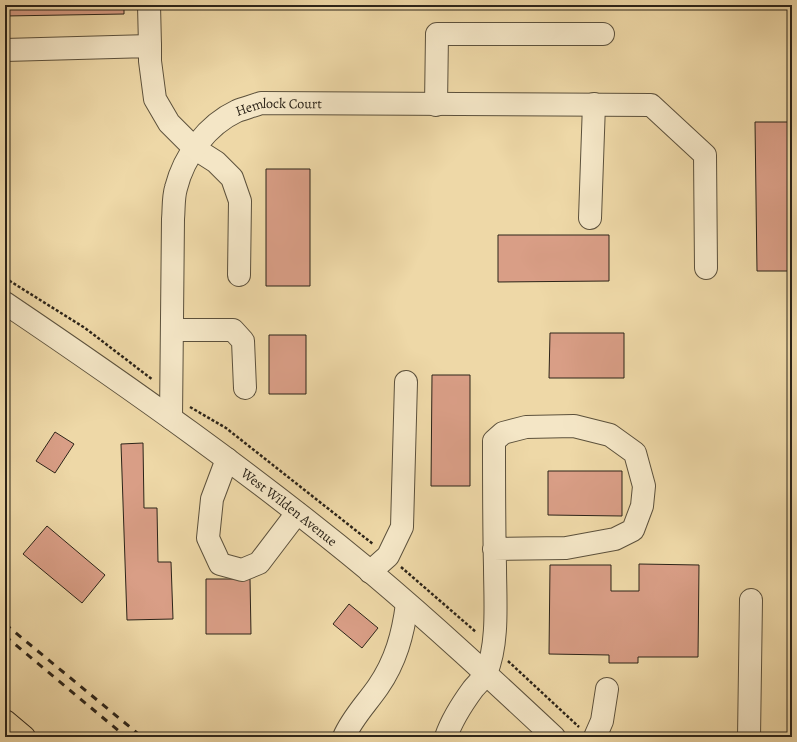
<svg xmlns="http://www.w3.org/2000/svg" width="797" height="742" viewBox="0 0 797 742" font-family="Alegreya,serif">
	<style>
		.building { fill: #d99e86; stroke: #2c2419 }
		.lines { fill: none; stroke-linecap: round; stroke-linejoin: round }
		.minor-casing { stroke: #5c513c; stroke-width: 24 }
		.highway-casing { stroke: #2c2419; stroke-width: 24 }
		.path { stroke: #2c2419; stroke-width: 2.5; stroke-dasharray: 3 2; stroke-linecap: butt }
		.minor { stroke: #f4e6c6; stroke-width: 22 }
		.highway { stroke: #eed8a7; stroke-width: 22 }
		.rail { stroke: #2c2419; stroke-width: 3; stroke-dasharray: 7 7; stroke-linecap: butt }
		.labels { text-anchor: middle; dominant-baseline: central; stroke-width: 3; stroke-linejoin: round; paint-order: stroke }
		.street-label { font-size: 14px; fill: #2c2419; stroke: #f4e6c6 }
	</style>
	<rect width="100%" height="100%" fill="#eed8a7"/>
	<filter id="stains"><feTurbulence type="fractalNoise" baseFrequency=".005" numOctaves="4"/><feColorMatrix values="0 0 0 0 .2 0 0 0 0 .09 0 0 0 0 .02 0 0 0 .5 -.17"/></filter>
	<radialGradient id="worn" r=".72"><stop offset=".6" stop-color="#630" stop-opacity="0"/><stop offset="1" stop-color="#630" stop-opacity=".3"/></radialGradient>
	<path class="building" d="M5,5H124V14L5,16Z
		M755,122H792V271H757Z
		M266,169H310V286H266Z
		M498,235H609V281L498,282Z
		M550,333H624V378H549Z
		M269,335H306V394H269Z
		M432,375H470V486H431Z
		M55,432L74,444L55,473L36,461Z
		M143,443L144,508H157L158,562H171L173,619L127,620L121,444Z
		M548,471H622V516L548,515Z
		M47,526L105,575L82,603L23,554Z
		M639,564L699,565L698,657H638V663H609V655L549,654L550,565H611V591H639Z
		M206,579H250L251,634H206Z
		M349,604L378,628L362,648L333,624Z"/>
	<g class="lines">
		<g class="minor-casing">
			<g id="minor">
				<path d="M149,5L150,46"/>
				<path d="M5,50L150,46V61L155,99L169,123L194,148L216,162L232,178L240,201L239,275"/>
				<path d="M436,105L437,34H603"/>
				<path d="M590,218L594,104"/>
				<path id="s1" d="M5,303C131,388 254,475 371,572C434,625 494,681 554,737"/>
				<path d="M172,330H233L243,341L245,388"/>
				<path id="s2" d="M171,418L173,219C174,209 173,198 176,188C184,156 207,125 237,111C245,108 253,106 261,103L651,105L705,155L706,268"/>
				<path d="M227,459L212,499L208,538L220,564L242,570L259,563L297,513"/>
				<path d="M370,572L388,556L402,527L406,382"/>
				<path d="M344,737C352,718 367,703 378,687C396,661 403,634 407,604"/>
				<path d="M446,737C452,719 462,704 473,689C477,684 483,679 486,673C499,644 495,598 495,567C494,525 494,483 494,441L503,433L526,427L574,426L610,435L635,453L644,486L642,506L633,530L615,539L566,548L494,549"/>
				<path d="M595,737L602,721L607,689"/>
				<path d="M749,737L751,600"/>
			</g>
		</g>
		<g class="highway-casing">
			<path id="highway" d="M5,721L24,737"/>
		</g>
		<path class="path" d="M5,278L85,328L153,380
			M190,407L226,428L373,544
			M401,567L476,632
			M508,661L579,727"/>
		<use href="#minor" class="minor"/>
		<use href="#highway" class="highway"/>
		<path class="rail" d="M5,624L142,737
			M5,636L126,737"/>
	</g>
	<g class="labels">
		<g class="street-label">
			<text stroke="none"><textPath href="#s2" startOffset="374">Hemlock Court</textPath></text>
			<text stroke="none"><textPath href="#s1" startOffset="350">West Wilden Avenue</textPath></text>
		</g>
	</g>
	<rect width="797" height="742" fill="none" stroke="#eed8a7" stroke-width="20"/>
	<rect x="6" y="6" width="785" height="730" fill="none" stroke="#2c2419" stroke-width="2"/>
	<rect x="10" y="10" width="777" height="722" fill="none" stroke="#2c2419"/>
	<rect width="100%" height="100%" filter="url(#stains)"/>
	<rect width="100%" height="100%" fill="url(#worn)"/>
</svg>
